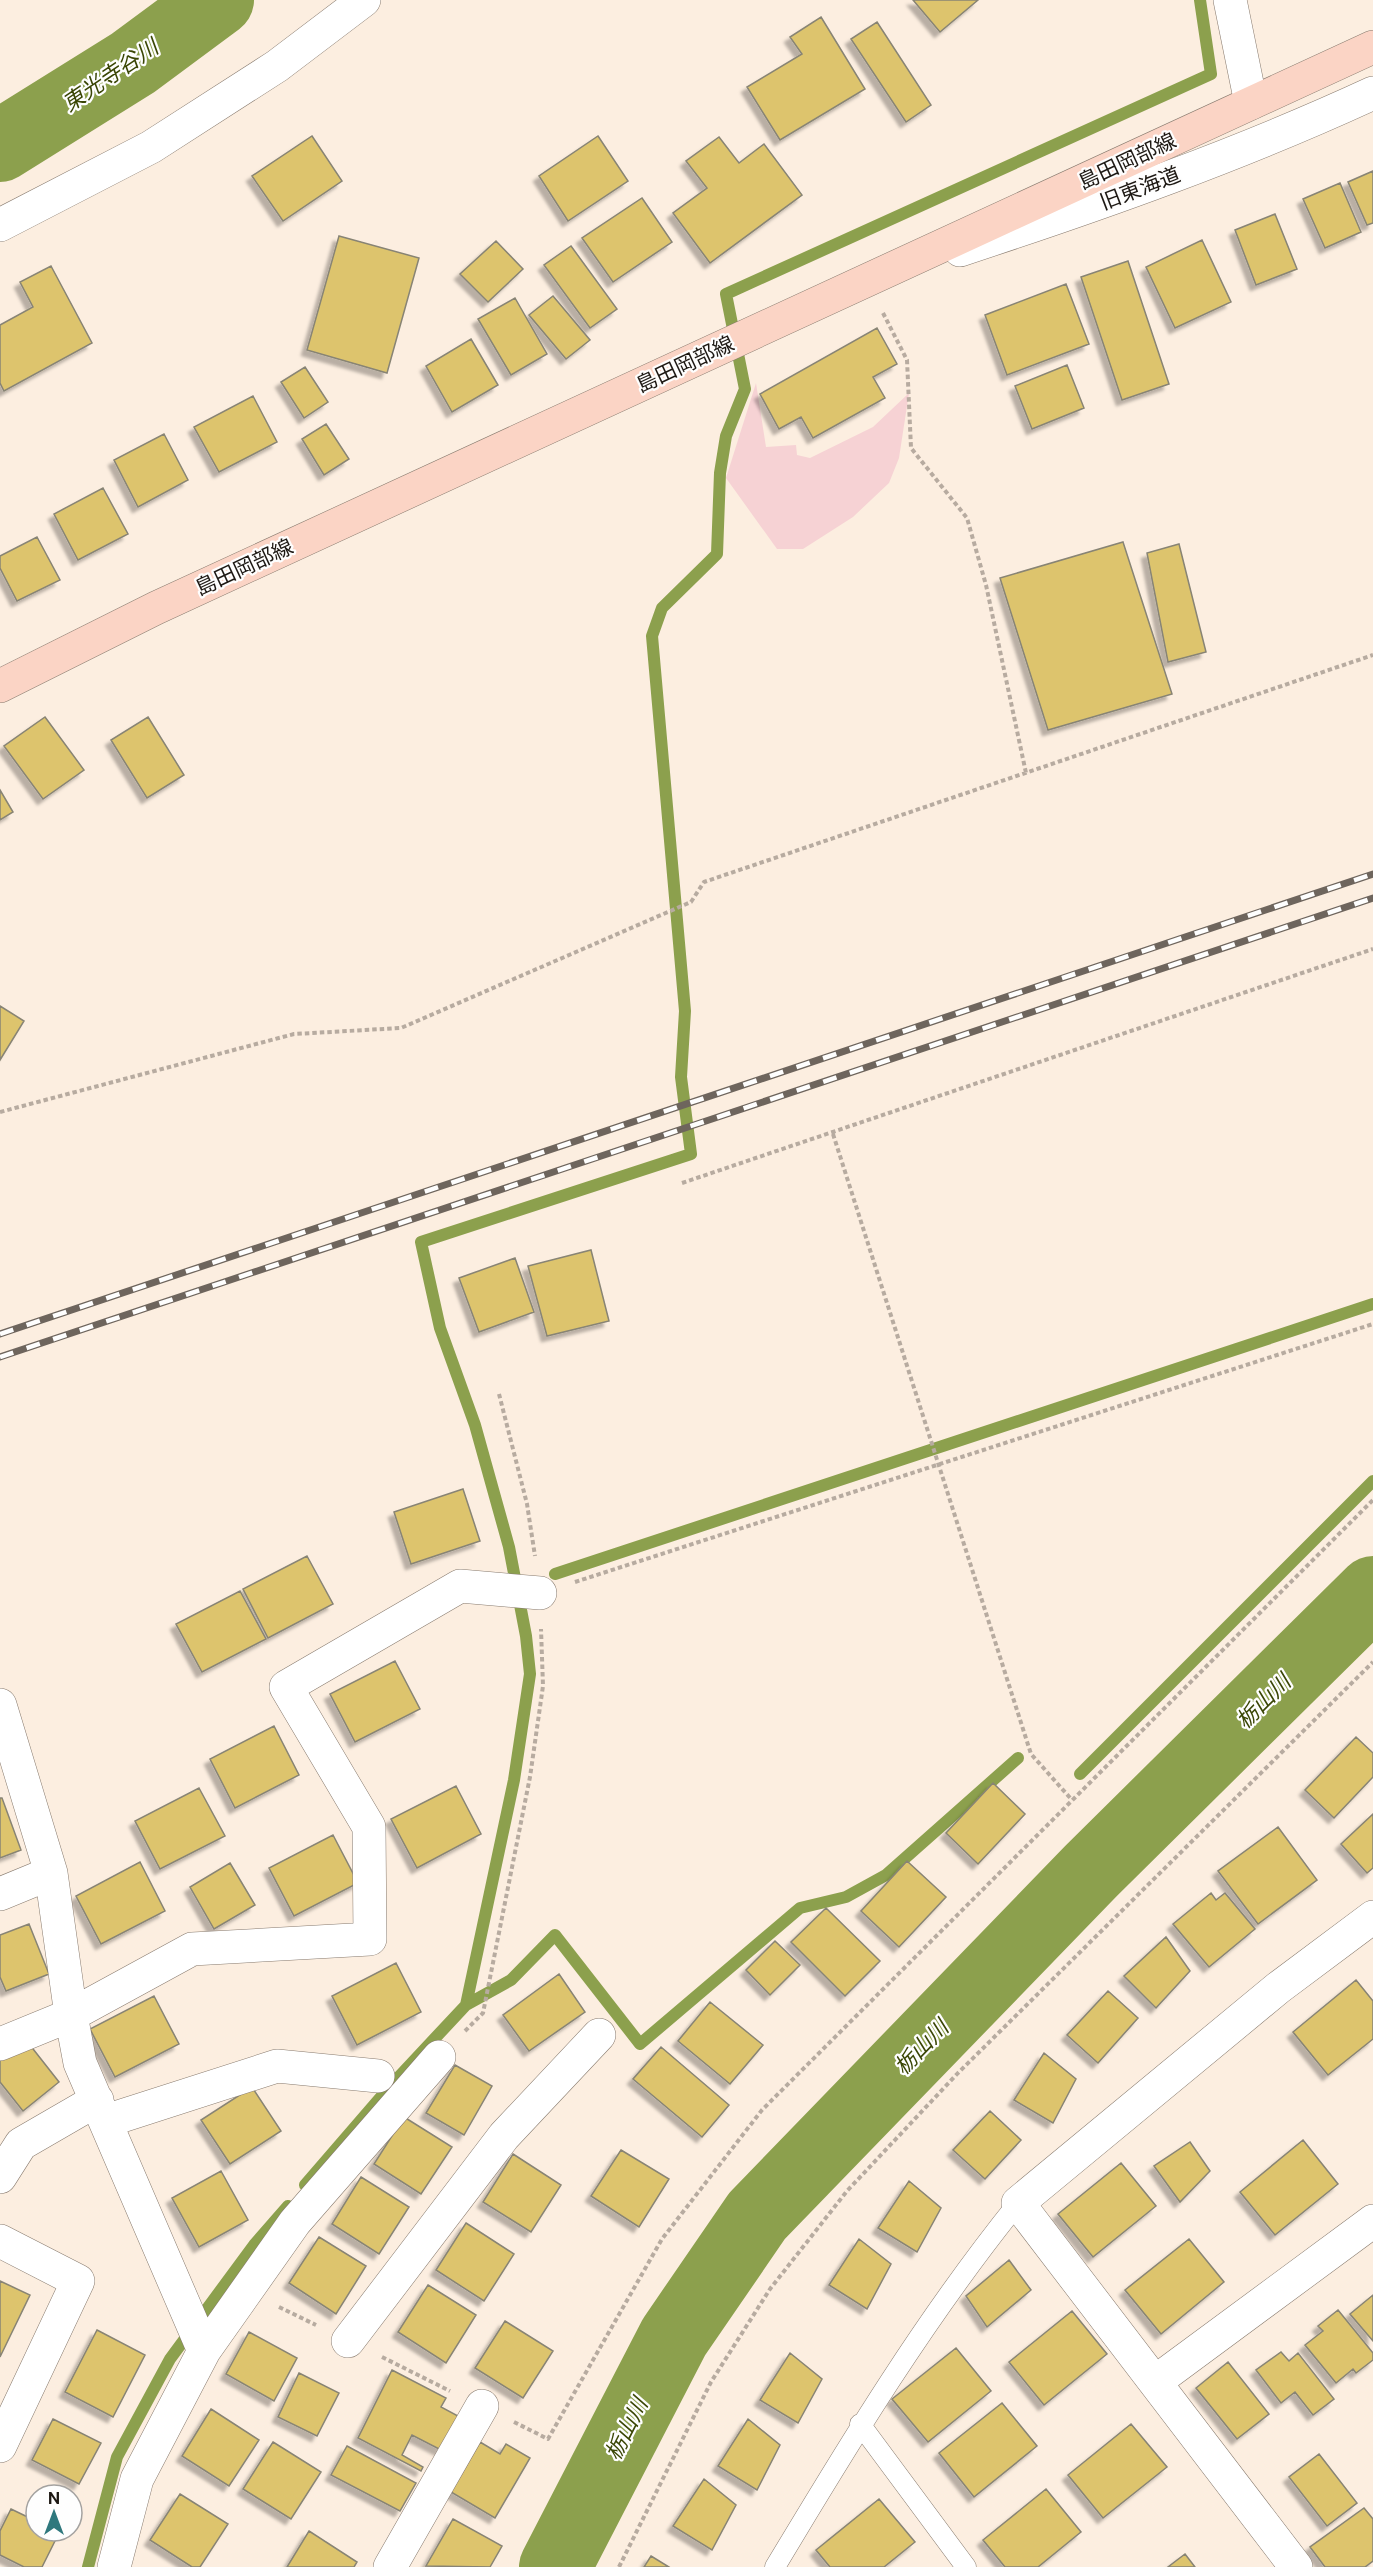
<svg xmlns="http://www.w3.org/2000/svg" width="1373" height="2567" viewBox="0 0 1373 2567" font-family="'Public Sans','Noto Sans JP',sans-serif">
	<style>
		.green { fill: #f6d2d4 }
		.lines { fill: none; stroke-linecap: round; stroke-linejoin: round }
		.stream { stroke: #8ca04d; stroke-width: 12 }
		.river { stroke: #8ca04d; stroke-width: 72 }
		.building { fill: #ddc46d; stroke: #888474; stroke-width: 1.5; filter: url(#shadow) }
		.service-casing { stroke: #887b6f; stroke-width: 21 }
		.minor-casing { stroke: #887b6f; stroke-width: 34 }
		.secondary-casing { stroke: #887b6f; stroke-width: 34 }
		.path { stroke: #b7aba0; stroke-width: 4; stroke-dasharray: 4.5 3; stroke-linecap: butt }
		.service { stroke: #fff; stroke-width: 20 }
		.minor { stroke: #fff; stroke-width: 33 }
		.secondary { stroke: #fbd4c5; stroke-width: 33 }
		.rail-casing { stroke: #6e655d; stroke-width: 7 }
		.rail { stroke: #fefefe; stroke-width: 4.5; stroke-dasharray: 14; stroke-linecap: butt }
		.labels { text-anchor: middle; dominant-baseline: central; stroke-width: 4.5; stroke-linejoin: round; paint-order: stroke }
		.street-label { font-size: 21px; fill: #1d1813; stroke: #fefefe }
		.water-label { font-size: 22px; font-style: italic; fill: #3a4605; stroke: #fefefe }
	</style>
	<defs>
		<filter id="shadow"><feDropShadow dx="-5.5" dy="5.5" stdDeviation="1.5" flood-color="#0004"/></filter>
	</defs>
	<rect width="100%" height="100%" fill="#fceee0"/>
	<path class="green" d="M756,383L766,447L796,445L797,455L810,458L873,427L909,393L899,458L889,483L853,517L803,549H777L726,478Z"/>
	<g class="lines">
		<path class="stream" d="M555,1574L1373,1304
			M1080,1774L1373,1481
			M466,2005L511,1980L555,1935L640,2044L800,1908L846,1897L886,1875L1018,1758
			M305,2185L394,2082L466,2005L514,1780L530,1674L526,1636L509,1547L475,1425L440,1328L421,1242L691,1154L681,1077L685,1011L652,636L662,608L717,554L720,473L726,436L745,389L726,294L1211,74L1200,0
			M88,2567L117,2457L170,2359L254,2245L288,2206"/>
		<path class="river" d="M0,146L133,63L218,0
			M555,2567L674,2337L757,2216L1091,1871L1373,1592"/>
	</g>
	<path class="building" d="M913,0H978L940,32Z
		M821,17L865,89L780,140L747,87L802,54L790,37Z
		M877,22L931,105L906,122L851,39Z
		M312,136L342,181L283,221L252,176Z
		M598,136L628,181L568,221L539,176Z
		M719,137L739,163L764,144L802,195L710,263L673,213L707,188L686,161Z
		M1373,171V223L1367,225L1348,182Z
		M1340,183L1361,232L1325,248L1303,199Z
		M642,198L672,242L613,282L582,238Z
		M1275,214L1297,269L1256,285L1235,230Z
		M339,236L419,258L387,373L307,350Z
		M1202,240L1231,302L1175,328L1146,267Z
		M496,241L523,269L488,302L460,274Z
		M571,246L617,309L590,328L544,265Z
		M1128,261L1169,384L1122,400L1081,277Z
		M51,266L92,343L4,391L0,383V325L33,307L20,282Z
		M1066,284L1089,344L1007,375L985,315Z
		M553,296L590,340L566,359L529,315Z
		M515,298L547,354L511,375L478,319Z
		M877,328L897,364L873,377L885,398L813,438L801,417L779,429L760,394Z
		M471,339L498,385L452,412L426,366Z
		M1067,365L1084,408L1032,429L1015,386Z
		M305,367L328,402L304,418L281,382Z
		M253,396L277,442L219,472L194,427Z
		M326,424L349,459L324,475L302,439Z
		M164,434L188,480L138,507L114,460Z
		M103,488L128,534L78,560L54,514Z
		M37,537L60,580L17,601L0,568V556Z
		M1123,542L1172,694L1048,730L1000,578Z
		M1179,544L1206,652L1168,662L1147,553Z
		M45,717L84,770L43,799L4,746Z
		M148,717L184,775L147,798L111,740Z
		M0,790L13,812L0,820Z
		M0,1006L24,1021L0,1060Z
		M591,1250L609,1321L547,1336L528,1266Z
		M515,1258L534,1312L479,1332L459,1278Z
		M463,1489L480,1541L411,1564L394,1512Z
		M307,1556L333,1604L268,1638L243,1589Z
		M240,1591L266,1639L202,1672L176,1624Z
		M395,1661L420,1709L355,1742L330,1694Z
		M274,1726L299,1775L235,1808L210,1759Z
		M1356,1737L1373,1753V1777L1334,1818L1305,1790Z
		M993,1783L1025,1814L978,1864L946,1833Z
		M456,1786L481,1834L417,1868L391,1819Z
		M199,1788L225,1836L160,1869L135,1821Z
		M0,1798H2L21,1850L0,1858Z
		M1373,1814V1868L1367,1873L1341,1844Z
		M1278,1827L1317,1880L1258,1924L1218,1871Z
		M333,1835L358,1883L294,1916L269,1868Z
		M907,1861L946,1897L899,1947L861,1911Z
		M140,1862L165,1911L101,1944L76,1896Z
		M230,1863L255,1905L214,1929L190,1887Z
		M1211,1893L1216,1900L1225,1893L1255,1929L1209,1967L1173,1924Z
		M826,1908L880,1961L845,1996L791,1942Z
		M29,1924L49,1974L6,1991L0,1977V1935Z
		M1166,1937L1190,1971L1156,2008L1124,1976Z
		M775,1941L800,1965L770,1995L746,1970Z
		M396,1963L421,2012L357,2045L332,1996Z
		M559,1974L585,2012L529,2051L503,2015Z
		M1356,1980L1373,2001V2039L1328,2075L1293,2032Z
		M1108,1991L1138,2018L1098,2063L1067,2035Z
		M154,1996L179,2044L115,2077L90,2029Z
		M710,2002L763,2045L730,2084L678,2041Z
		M26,2040L59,2082L23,2111L0,2082V2060Z
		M661,2047L729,2105L702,2137L633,2079Z
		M1044,2053L1076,2079L1053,2123L1014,2100Z
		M455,2065L492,2086L464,2135L426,2113Z
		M252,2087L281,2131L230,2164L201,2120Z
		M990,2111L1021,2140L985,2179L953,2150Z
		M404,2117L452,2147L421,2194L374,2164Z
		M1303,2140L1338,2184L1275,2235L1240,2192Z
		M1190,2142L1210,2171L1180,2202L1154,2166Z
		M621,2150L669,2179L639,2227L591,2196Z
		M513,2154L561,2185L531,2232L483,2202Z
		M1121,2163L1156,2206L1093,2257L1058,2214Z
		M221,2171L248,2220L199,2247L172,2198Z
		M361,2177L409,2207L379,2254L332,2224Z
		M909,2181L941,2208L917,2252L878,2228Z
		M466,2223L514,2254L484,2301L436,2270Z
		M319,2237L366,2266L336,2314L289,2283Z
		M859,2239L891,2264L867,2309L829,2285Z
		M1189,2239L1224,2282L1161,2334L1125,2290Z
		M1009,2260L1031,2290L987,2327L966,2296Z
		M0,2281L30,2295L0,2357Z
		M428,2285L476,2315L446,2363L398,2332Z
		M1373,2295V2341L1350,2314Z
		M1338,2310L1373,2353V2360L1356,2373L1353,2369L1336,2383L1305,2345L1323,2331L1318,2326Z
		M1072,2311L1107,2354L1044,2405L1009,2362Z
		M505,2321L553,2351L523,2398L475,2368Z
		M97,2330L145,2355L113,2417L65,2392Z
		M249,2332L297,2358L274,2401L226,2374Z
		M956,2348L991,2391L928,2442L892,2399Z
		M1281,2352L1289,2361L1298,2353L1334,2399L1313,2415L1295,2392L1281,2403L1256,2370Z
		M790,2353L822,2379L798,2423L760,2400Z
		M1228,2362L1269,2414L1237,2439L1196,2388Z
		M392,2370L446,2398L441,2407L458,2416L441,2450L412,2435L402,2455L423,2467L421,2471L358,2438Z
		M299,2373L339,2393L317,2436L278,2417Z
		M1002,2403L1037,2446L974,2497L939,2453Z
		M211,2409L259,2440L229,2486L182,2456Z
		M53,2419L101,2443L79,2484L32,2460Z
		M748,2419L780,2445L757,2490L718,2466Z
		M1131,2424L1167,2467L1103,2518L1068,2475Z
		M273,2442L321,2472L291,2519L243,2489Z
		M480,2442L500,2454L506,2444L530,2458L495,2518L451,2492Z
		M347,2446L416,2483L400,2511L331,2475Z
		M1319,2454L1357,2503L1327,2526L1289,2477Z
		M704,2479L736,2505L712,2550L673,2526Z
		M1046,2489L1081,2532L1038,2567H1005L983,2540Z
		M180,2494L228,2524L200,2567H192L150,2540Z
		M879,2499L915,2542L884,2567H830L816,2550Z
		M1364,2508L1373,2519V2561L1365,2567H1325L1310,2547Z
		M11,2509L36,2521V2531L59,2533L42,2567H24L0,2555V2531Z
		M453,2519L502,2546L490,2567L426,2566Z
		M309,2531L357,2562L354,2567H287Z
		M1185,2554L1195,2567H1168Z
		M651,2556L669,2567H644Z"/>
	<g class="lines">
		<g class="service-casing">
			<path id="service" d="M860,2424L966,2567
				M775,2567C850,2442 926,2317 1018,2203"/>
		</g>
		<g class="minor-casing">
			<path id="minor" d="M1230,0L1251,103
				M0,225L151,147L277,66L364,0
				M960,250C1100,204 1239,155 1373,93
				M0,1705L51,1873L71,2015L80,2063L204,2351
				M0,1894L51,1873
				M0,2044L71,2015L192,1949L370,1939L369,1827L286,1687L460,1586L540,1593
				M106,2121L277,2066L378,2076
				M0,2177L21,2144L97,2100
				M0,2241L78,2281L0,2446
				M348,2341L504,2136L599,2035
				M1155,2382L1373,2221
				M114,2567L137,2479L204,2351L295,2222L439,2057
				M390,2567L482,2406
				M1296,2567L1018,2203L1278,1988L1373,1917"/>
		</g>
		<g class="secondary-casing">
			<path id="secondary" d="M0,686L156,608L1373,47"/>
		</g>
		<path class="path" d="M883,313L907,360L911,448L967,518L986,585L1026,773
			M0,1112L294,1034L401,1028L691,902L704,882L1373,655
			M833,1134L1031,1754L1072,1800
			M682,1183L1373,949
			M499,1394L527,1504L535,1556
			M575,1582L1373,1324
			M465,2031L483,2013L530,1777L543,1686L541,1629
			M279,2307L316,2325
			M382,2357L450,2391
			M514,2422L548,2439L662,2239L762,2110L1373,1500
			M619,2567L711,2382L770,2289L847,2191L958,2073L1373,1662"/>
		<use href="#service" class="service"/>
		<use href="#minor" class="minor"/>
		<use href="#secondary" class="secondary"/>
		<g class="rail-casing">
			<path id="rail" d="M0,1334L1373,874
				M0,1357L1373,898"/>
		</g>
		<use href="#rail" class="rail"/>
	</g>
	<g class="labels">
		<g class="street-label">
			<text transform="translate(1127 161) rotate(-25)">島田岡部線</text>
			<text transform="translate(1140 188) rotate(-21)">旧東海道</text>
			<text transform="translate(685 364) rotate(-25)">島田岡部線</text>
			<text transform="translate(244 567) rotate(-25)">島田岡部線</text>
		</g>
		<g class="water-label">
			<text transform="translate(110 75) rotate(-34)">東光寺谷川</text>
			<text transform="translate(1263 1701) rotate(-45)">栃山川</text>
			<text transform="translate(921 2047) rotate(-46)">栃山川</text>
			<text transform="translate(626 2429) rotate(-63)">栃山川</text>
		</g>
	</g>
	<g transform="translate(54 2513)"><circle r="28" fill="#fefefe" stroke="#a4a2a0" stroke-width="1.5"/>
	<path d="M0-4.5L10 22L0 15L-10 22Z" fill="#2f787d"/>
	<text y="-9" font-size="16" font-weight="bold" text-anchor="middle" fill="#1d1813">N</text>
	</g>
</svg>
